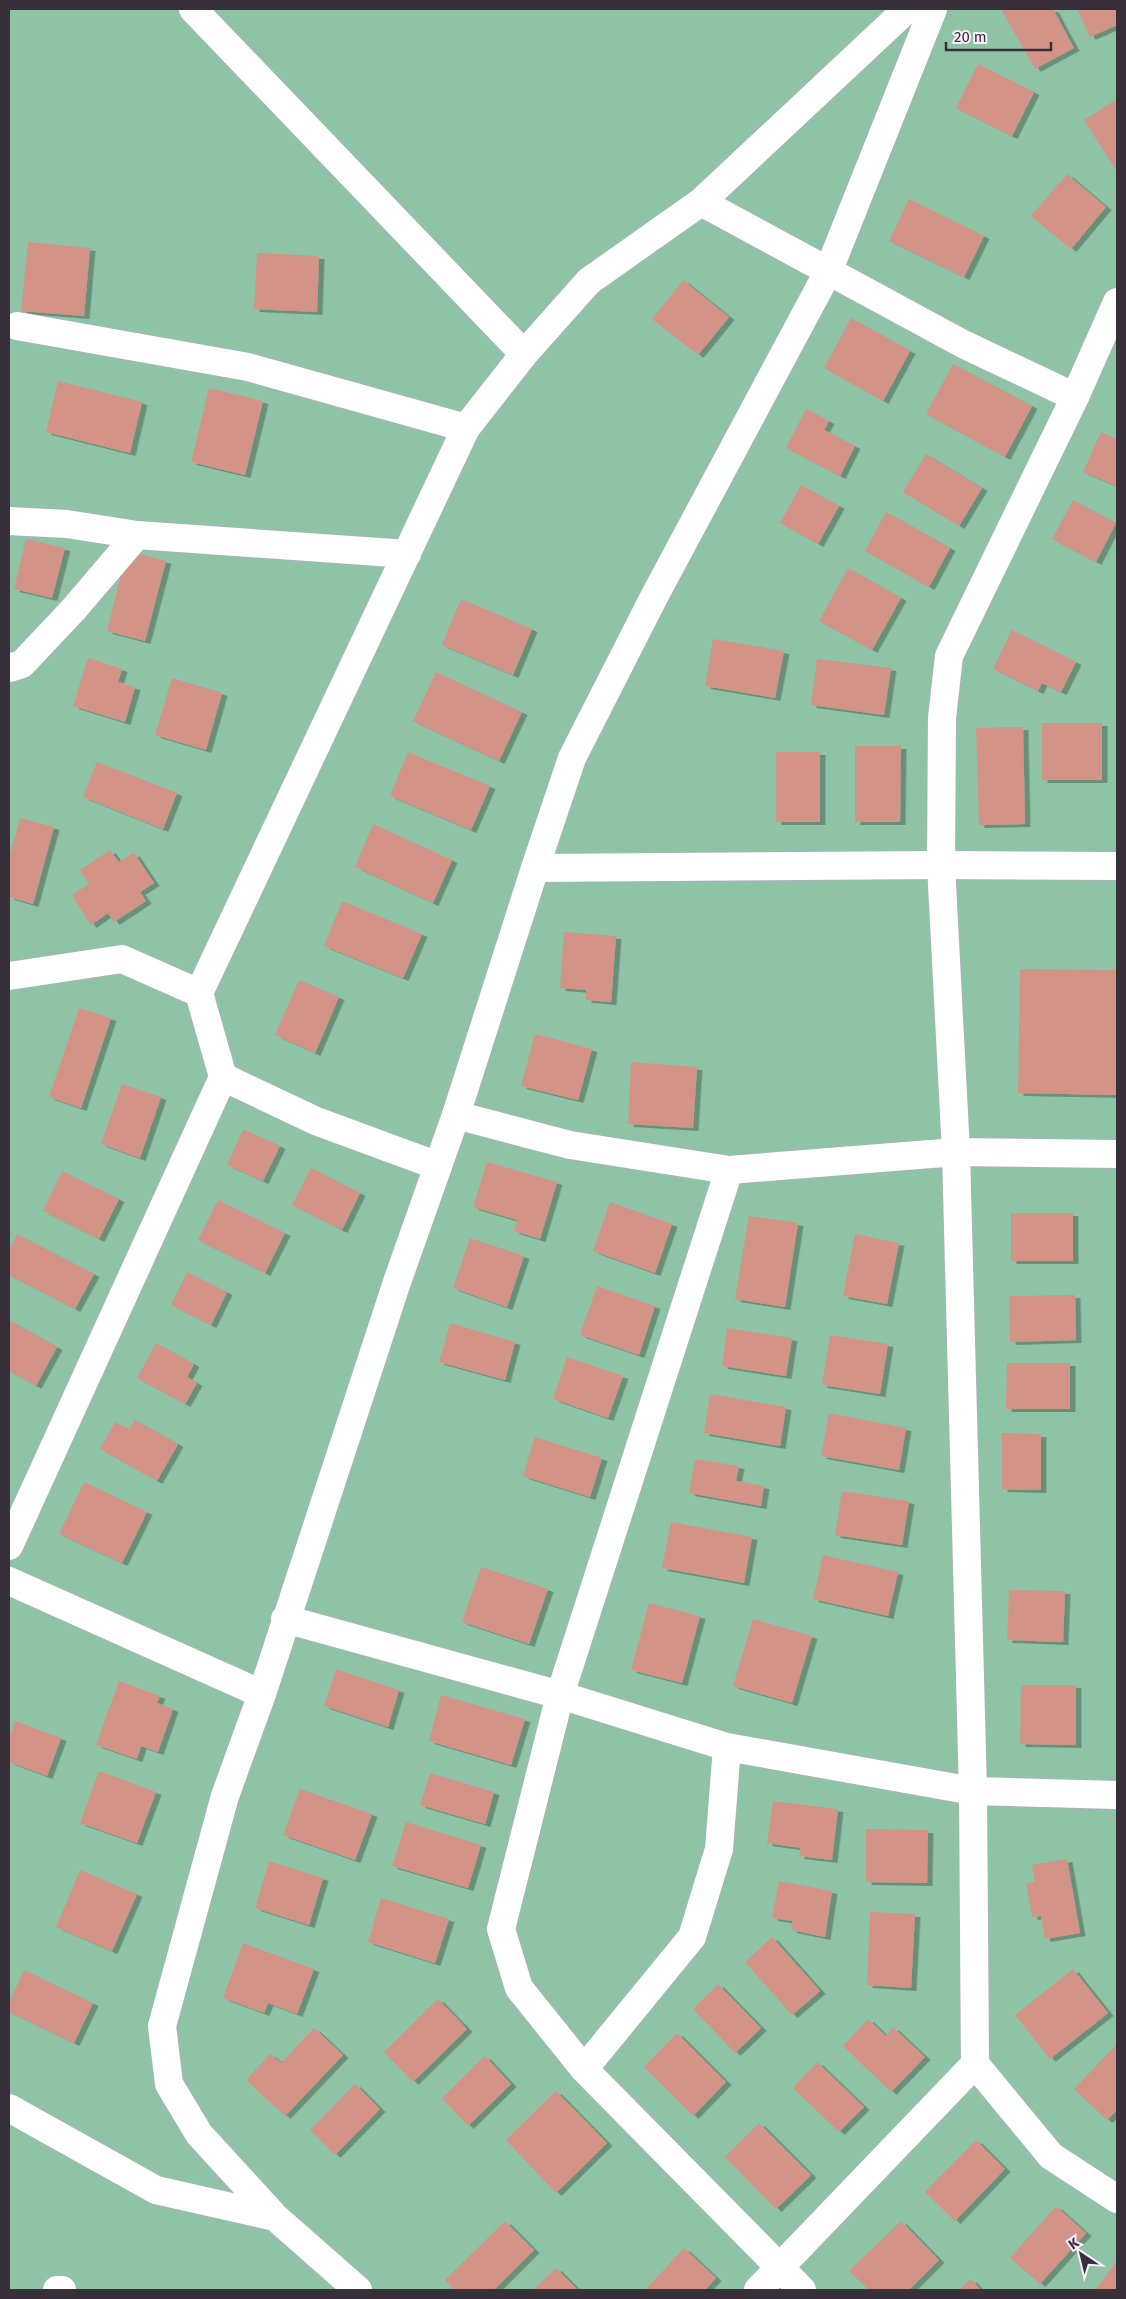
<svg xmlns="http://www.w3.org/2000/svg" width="1126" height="2299" viewBox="0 0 1126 2299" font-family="'Fira Sans',sans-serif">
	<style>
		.green { fill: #8fc3a5 }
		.building { fill: #d49387; filter: url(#shadow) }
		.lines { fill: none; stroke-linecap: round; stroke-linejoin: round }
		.street-casing { stroke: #bba9c4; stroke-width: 29 }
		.secondary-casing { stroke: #bba9c4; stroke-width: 29 }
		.street { stroke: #fff; stroke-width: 28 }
		.secondary { stroke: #fff; stroke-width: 28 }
	</style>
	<defs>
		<filter id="shadow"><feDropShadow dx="5.5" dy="3" stdDeviation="0" flood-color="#0004"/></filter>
	</defs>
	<rect width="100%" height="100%" fill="#f0ddf9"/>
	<path class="green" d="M9,9H1117V2290H9Z"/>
	<path class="building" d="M1001,9H1053L1074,48L1035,69Z
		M1077,9H1117V25L1090,37Z
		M978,64L1034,92L1012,136L956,108Z
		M1117,99V172L1084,120Z
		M1067,174L1106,207L1071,249L1031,216Z
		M909,199L984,236L964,277L889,241Z
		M28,242L90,248L84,316L21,311Z
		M257,253L319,256L317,312L254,309Z
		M683,280L729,317L698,355L652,319Z
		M851,318L910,351L883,401L824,368Z
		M953,364L1032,406L1005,457L926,414Z
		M58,381L142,402L130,453L46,432Z
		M209,388L263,401L245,475L191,462Z
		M806,409L829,421L824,430L855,446L840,476L786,448Z
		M1101,432L1117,439V486L1083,472Z
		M926,454L982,488L959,526L903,492Z
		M801,485L839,506L818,544L780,523Z
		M1073,500L1116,523L1096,562L1052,539Z
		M886,512L950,548L929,587L865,551Z
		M26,539L65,548L52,598L14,589Z
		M127,551L166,561L145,641L107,631Z
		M848,568L901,598L872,650L819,621Z
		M461,599L532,629L513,675L442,645Z
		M1012,630L1076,662L1061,692L1042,683L1038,691L993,669Z
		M713,639L784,651L775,698L705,686Z
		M88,658L122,669L118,682L135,687L125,722L73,706Z
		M817,659L891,668L884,715L811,705Z
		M436,672L522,712L499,761L413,721Z
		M172,678L222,693L206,750L155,735Z
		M1042,723H1102V780H1042Z
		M1023,727L1025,824L979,825L976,728Z
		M855,746H901L900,822H855Z
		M408,752L490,786L471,830L390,796Z
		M776,752H820V822H776Z
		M97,762L177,793L163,829L83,797Z
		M20,818L54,827L33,904L9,897V858Z
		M373,824L452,860L433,903L355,867Z
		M110,850L119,862L134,853L154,883L140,892L146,901L114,922L108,913L91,925L72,895L89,884L80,870Z
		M342,901L422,934L403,978L324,946Z
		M564,932L616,936L611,1002L586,1000V990L560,988Z
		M1020,969L1117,970V1095L1018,1093Z
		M299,980L339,997L315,1053L275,1035Z
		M79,1008L111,1018L81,1108L49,1097Z
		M535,1034L592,1049L578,1100L521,1086Z
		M631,1062L697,1067L693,1128L628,1124Z
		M122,1084L161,1097L140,1158L101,1144Z
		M243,1129L280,1146L263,1181L227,1165Z
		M487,1162L557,1182L540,1239L514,1231L517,1220L473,1207Z
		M311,1168L360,1193L342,1230L292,1205Z
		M62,1171L119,1199L99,1239L43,1211Z
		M218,1200L285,1233L265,1273L198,1240Z
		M610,1202L672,1224L655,1273L593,1251Z
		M1011,1213H1073V1261H1011Z
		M749,1216L798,1223L785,1307L735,1299Z
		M17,1234L94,1274L75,1309L9,1275V1251Z
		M855,1234L899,1243L887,1304L843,1296Z
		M470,1238L524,1256L507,1307L453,1288Z
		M187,1272L227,1292L211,1325L171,1305Z
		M597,1286L655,1306L639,1355L580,1335Z
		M1075,1295L1076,1340L1010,1342L1009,1296Z
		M9,1320L57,1347L36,1386L9,1371Z
		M450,1323L515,1342L505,1380L439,1362Z
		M727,1328L792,1338L786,1376L722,1366Z
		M830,1335L888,1344L880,1394L822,1385Z
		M156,1343L194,1364L187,1377L197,1383L185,1404L137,1378Z
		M567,1357L623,1376L608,1418L553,1399Z
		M1007,1363H1070V1409H1006Z
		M710,1394L786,1407L780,1446L704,1433Z
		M829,1413L906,1428L899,1470L821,1456Z
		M135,1420L178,1444L157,1481L100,1449L115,1422L129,1429Z
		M1002,1433L1041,1434V1490L1002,1489Z
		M535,1437L602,1458L590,1497L523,1476Z
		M695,1459L739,1466L736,1481L764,1486L761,1506L689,1493Z
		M84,1482L147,1512L122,1563L59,1534Z
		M842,1491L909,1501L902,1545L835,1535Z
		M671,1522L752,1537L744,1583L662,1568Z
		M823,1555L898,1572L888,1616L813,1599Z
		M481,1567L548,1589L529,1644L462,1622Z
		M1009,1590L1065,1591L1063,1642L1007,1640Z
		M649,1603L700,1616L682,1683L631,1670Z
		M753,1619L812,1636L792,1703L733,1686Z
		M336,1669L399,1690L388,1727L324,1706Z
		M119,1681L160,1696L157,1703L173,1709L158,1752L141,1746L137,1759L96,1745Z
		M1021,1685H1076V1745L1020,1744Z
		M441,1695L525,1719L511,1765L429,1741Z
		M15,1721L61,1738L47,1776L9,1762V1738Z
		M99,1771L156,1792L137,1843L80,1823Z
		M430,1773L494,1792L485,1824L420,1805Z
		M300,1789L372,1814L355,1860L283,1835Z
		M773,1801L838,1809L832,1860L799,1856L801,1848L767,1843Z
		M406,1822L481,1845L468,1888L392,1866Z
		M866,1829L928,1830L927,1883L866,1882Z
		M1067,1859L1080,1933L1045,1939L1041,1916L1032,1917L1026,1883L1035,1882L1032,1865Z
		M269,1861L323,1878L309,1925L255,1908Z
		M80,1870L137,1894L112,1951L56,1927Z
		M779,1881L832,1891L825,1937L791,1930L793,1921L772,1918Z
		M381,1898L449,1919L435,1963L368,1942Z
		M870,1912L915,1914L911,1988L867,1985Z
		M772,1937L820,1991L792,2015L745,1962Z
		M243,1943L314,1969L297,2014L268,2003L264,2013L223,1998Z
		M1073,1969L1108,2013L1050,2059L1015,2015Z
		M24,1970L93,2003L74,2043L9,2012V2003Z
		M718,1984L761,2028L735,2053L693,2009Z
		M438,1999L467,2029L413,2082L384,2052Z
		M868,2019L886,2036L893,2027L925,2057L891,2092L843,2046Z
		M314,2028L343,2055L285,2116L246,2080L270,2054L281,2063Z
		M677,2033L726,2082L693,2116L644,2067Z
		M1117,2044V2110L1107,2120L1074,2089Z
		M485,2056L511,2084L468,2126L442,2098Z
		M817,2062L864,2107L839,2132L793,2088Z
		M355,2084L380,2109L335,2155L310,2130Z
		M556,2091L607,2143L556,2193L506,2140Z
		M759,2123L811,2175L776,2209L725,2157Z
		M976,2140L1005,2169L955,2221L925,2192Z
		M1056,2206L1086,2233L1040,2284L1010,2258Z
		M505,2221L534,2250L494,2290H455L445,2280Z
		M901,2221L939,2260L909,2290H869L849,2271Z
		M684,2248L716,2278L705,2290H650L647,2288Z
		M1116,2262L1117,2290H1095Z
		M556,2268L578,2290H533Z
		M971,2279L981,2290H959Z"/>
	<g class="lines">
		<g class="street-casing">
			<path id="street" d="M193,9L524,354
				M701,202L963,344L1075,397
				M1117,302L1075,397L949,656L942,718L941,865L956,1152L973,1791L975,2064L1051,2156L1117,2199
				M17,326L248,367L466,428
				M9,521L67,524L137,535L407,554
				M9,668L22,664L73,610L137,535
				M535,868L572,758L655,595L828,272L933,9
				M9,976L122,959L199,993
				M456,1115L570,1145L729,1170L956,1152L1117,1154
				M438,1166L316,1121L223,1077L199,993L466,428L524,354L589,281L701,202L907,9
				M729,1170L560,1695L501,1929L519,1988L584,2069L802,2290
				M9,1546L223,1077
				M9,1581L262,1694
				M285,1619L560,1695L727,1747L973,1791L1117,1795
				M584,2069L692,1937L719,1849L727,1747
				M57,2290H62
				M758,2290L975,2064"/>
		</g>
		<g class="secondary-casing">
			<path id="secondary" d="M9,2108L156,2190L275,2217
				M358,2290L275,2217L199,2134L169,2084L162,2026L225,1796L262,1694L397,1282L456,1115L535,868L941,865L1117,866"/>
		</g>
		<use href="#street" class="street"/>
		<use href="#secondary" class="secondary"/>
	</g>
	<rect width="1126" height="2299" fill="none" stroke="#37303b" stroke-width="20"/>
	<g transform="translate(1081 2254) rotate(325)" stroke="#f9edfe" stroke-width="4" paint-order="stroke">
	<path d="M0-4L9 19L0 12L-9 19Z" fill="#37303b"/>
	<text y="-8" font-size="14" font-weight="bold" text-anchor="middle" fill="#37303b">K</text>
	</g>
	<path d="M946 42v8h105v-8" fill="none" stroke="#37303b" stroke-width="2.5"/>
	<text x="954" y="42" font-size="15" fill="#37303b" stroke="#f9edfe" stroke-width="4" paint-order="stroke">20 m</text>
</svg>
